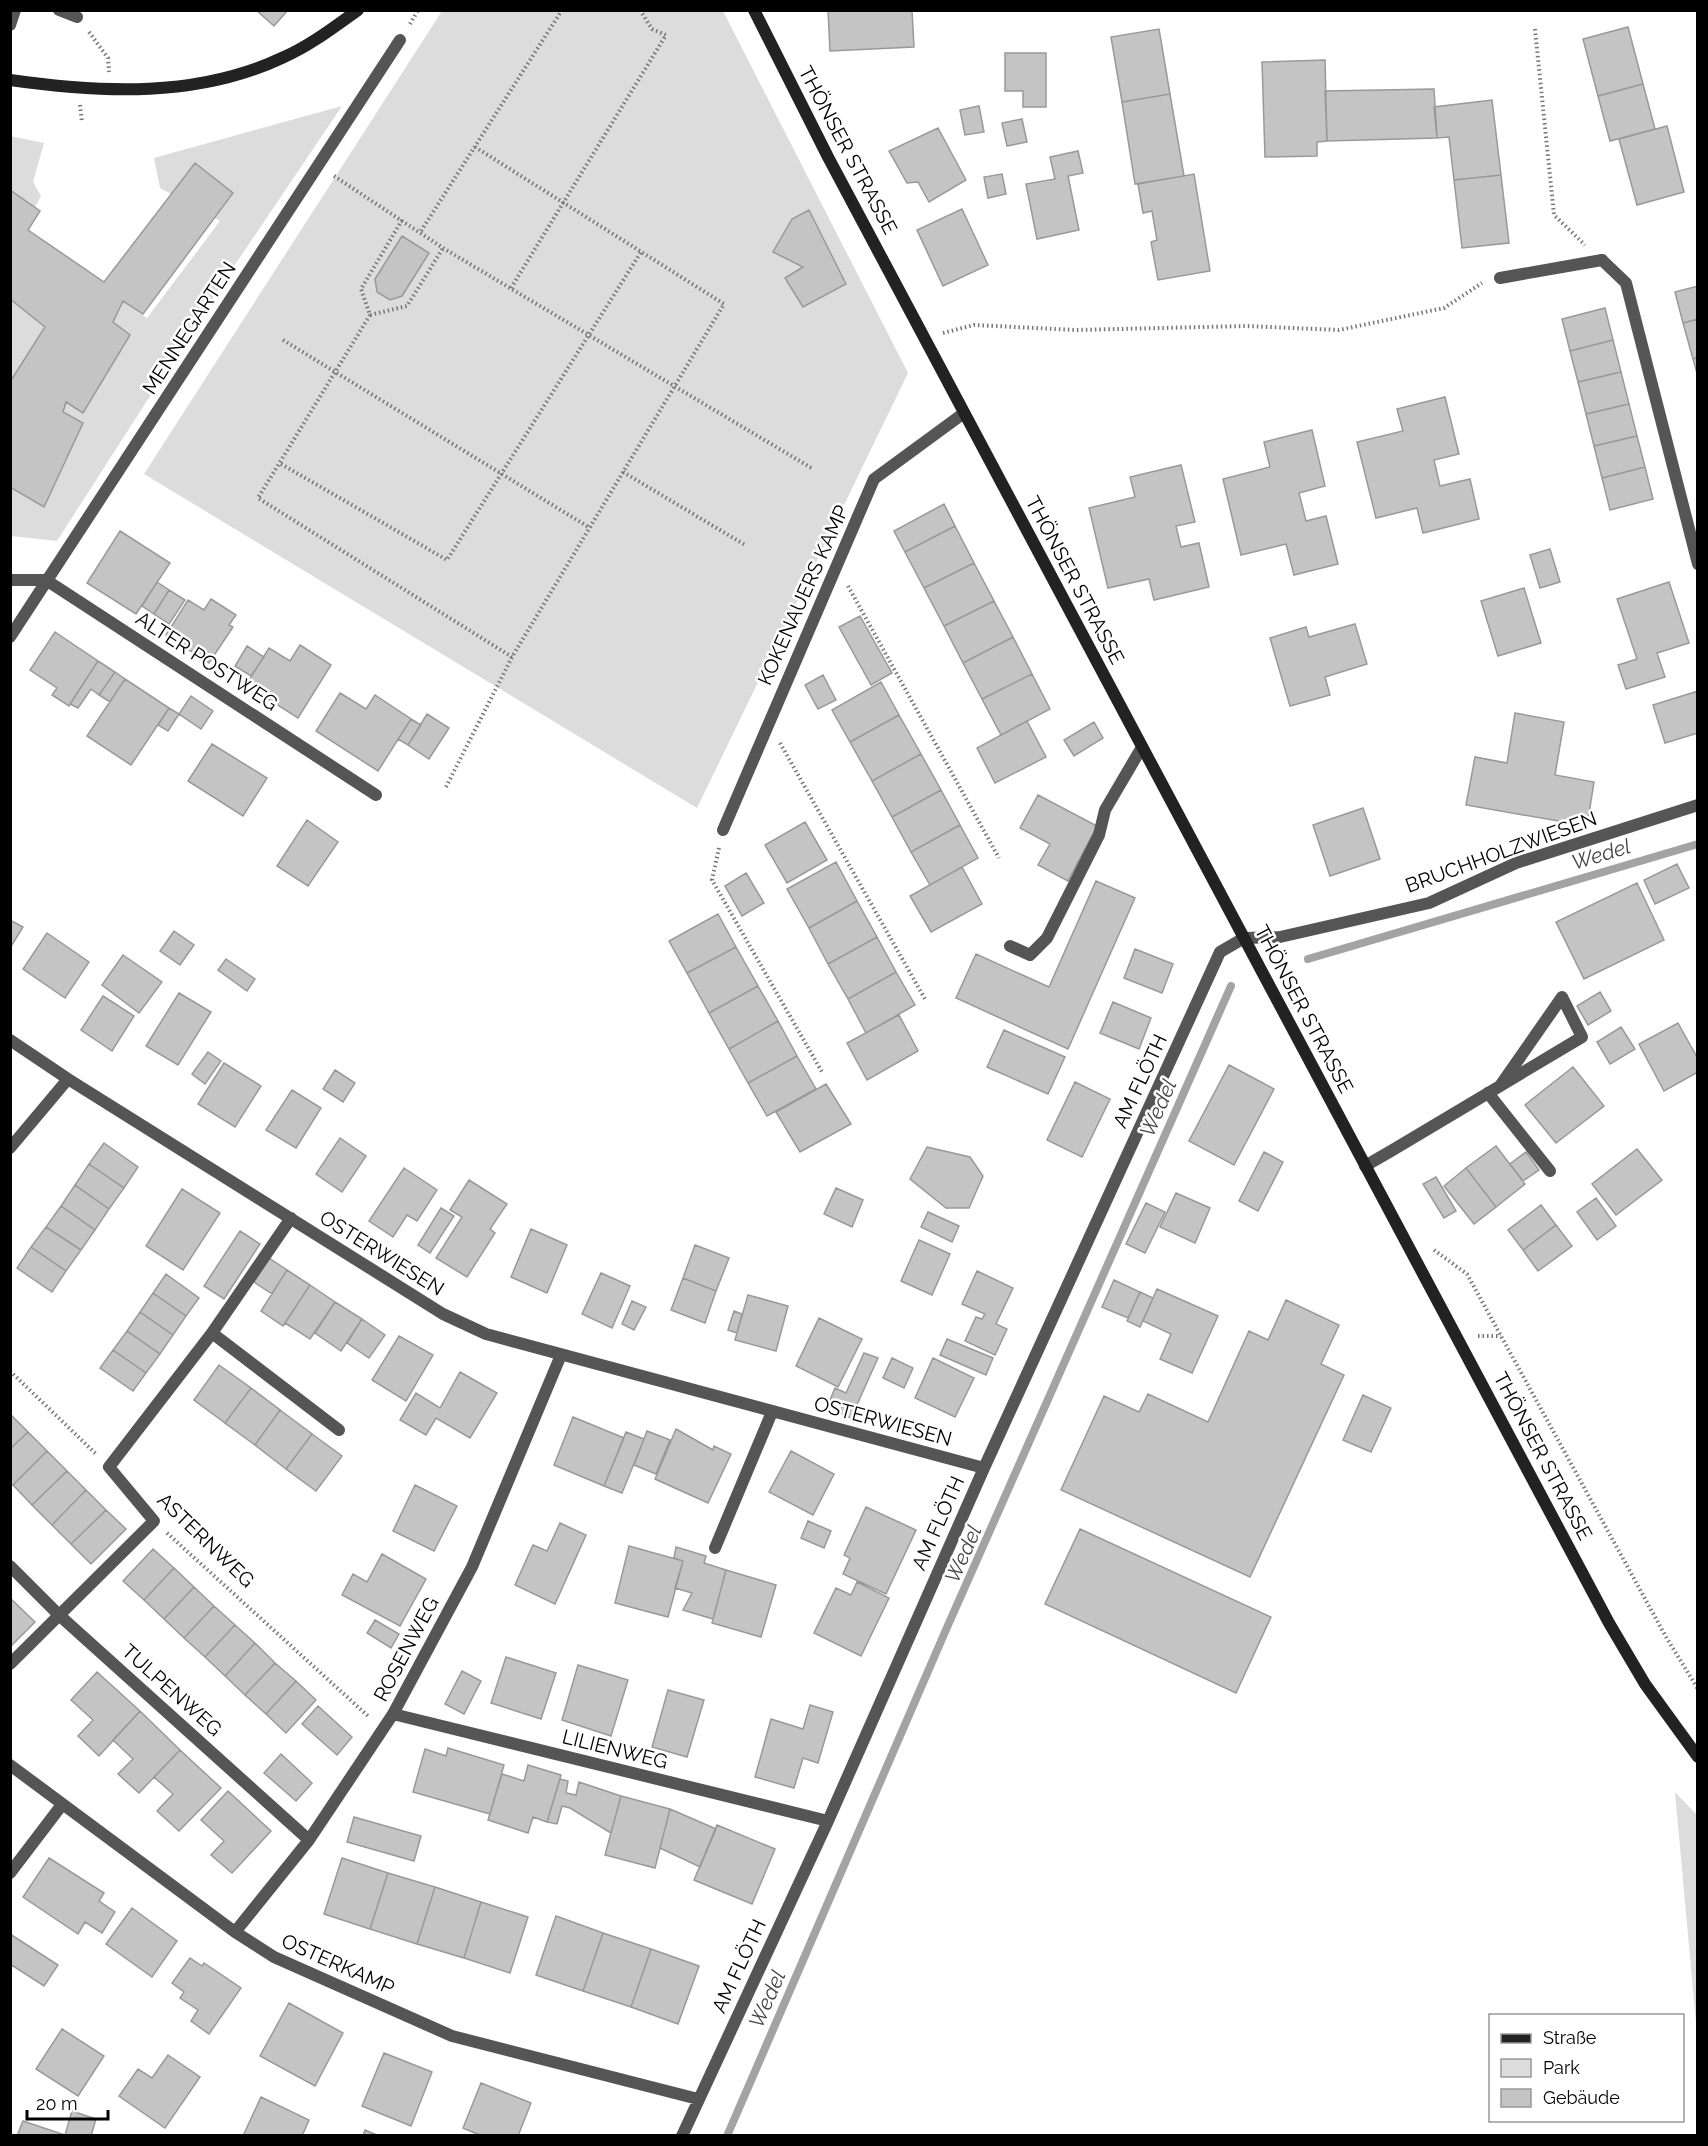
<svg xmlns="http://www.w3.org/2000/svg" width="1708" height="2146" viewBox="0 0 1708 2146" font-family="Raleway,sans-serif">
	<style>
		.green { fill: #dcdcdc }
		.lines { fill: none; stroke-linecap: round; stroke-linejoin: round }
		.stream { stroke: #a3a3a3; stroke-width: 8 }
		.building { fill: #c4c4c4; stroke: #999; stroke-width: 1.5 }
		.path { stroke: #777; stroke-width: 4; stroke-dasharray: 1.5 3; stroke-linecap: butt }
		.lane { stroke: #555; stroke-width: 12 }
		.street { stroke: #555; stroke-width: 12 }
		.secondary { stroke: #222; stroke-width: 12 }
		.labels { text-anchor: middle; dominant-baseline: central; stroke-width: 5; stroke-linejoin: round; paint-order: stroke }
		.street-label { font-size: 20px; fill: #000; stroke: #fff }
		.water-label { font-size: 21px; font-style: italic; fill: #444; stroke: #fff }
	</style>
	<rect width="100%" height="100%" fill="#fff"/>
	<path class="green" d="M442,11H723L908,373L697,808L144,474Z
		M342,106L218,290L57,541L11,536L10,136L44,143L33,182L41,196L22,232L147,318L220,221L160,188L154,158Z
		M1675,1792L1697,1815V2034Z"/>
	<g class="lines">
		<path class="stream" d="M1308,959L1698,844
			M727,2136L945,1632L1231,986"/>
	</g>
	<path class="building" d="M256,10H288L274,26Z
		M828,10H912L914,47L830,51Z
		M1628,27L1643,84L1598,96L1583,39Z
		M1159,29L1170,94L1122,102L1111,37Z
		M1005,53H1046V107H1023V91H1005Z
		M1325,60L1327,141L1317,142V156L1265,157L1262,62Z
		M1643,84L1655,129L1610,141L1598,96Z
		M1434,89L1437,138L1327,141L1325,91Z
		M1170,94L1184,176L1135,184L1122,102Z
		M1492,100L1501,175L1454,180L1449,137L1437,138L1434,107Z
		M979,106L984,132L965,135L960,110Z
		M1022,119L1027,142L1007,146L1002,123Z
		M1667,126L1684,192L1637,205L1619,139Z
		M938,128L966,180L929,202L918,182L907,183L889,151Z
		M1078,151L1083,173L1068,176L1079,230L1037,239L1026,184L1055,179L1050,157Z
		M195,163L233,193L143,314L123,301L113,322L130,335L83,413L66,402L63,412L83,423L44,507L10,487V382L45,327L10,299V190L40,211L28,230L104,282Z
		M1002,174L1006,194L988,198L984,177Z
		M1194,174L1210,271L1158,280L1151,242L1157,240L1152,211L1143,213L1138,184Z
		M1501,175L1509,243L1462,248L1454,180Z
		M962,209L988,265L943,286L917,230Z
		M809,210L846,284L803,307L785,278L803,267L773,252L792,219Z
		M402,236L429,253L402,296L390,300L377,292L375,279Z
		M1698,286V319L1683,323L1675,292Z
		M1605,308L1613,340L1570,351L1562,319Z
		M1698,319V357L1693,359L1683,323Z
		M1613,340L1621,372L1578,382L1570,351Z
		M1698,357V377L1693,359Z
		M1621,372L1629,404L1586,414L1578,382Z
		M1445,397L1459,454L1434,460L1440,486L1470,479L1479,519L1423,533L1417,508L1376,518L1357,442L1403,431L1397,409Z
		M1629,404L1637,436L1594,446L1586,414Z
		M1312,430L1325,486L1299,493L1306,521L1326,516L1338,564L1294,575L1286,544L1241,555L1223,479L1270,467L1264,442Z
		M1637,436L1645,467L1602,478L1594,446Z
		M1181,465L1195,522L1176,526L1181,547L1199,543L1209,587L1154,600L1149,579L1108,588L1089,508L1135,497L1130,477Z
		M1645,467L1653,499L1610,510L1602,478Z
		M944,504L955,526L905,552L894,531Z
		M955,526L974,563L924,588L905,552Z
		M120,531L170,563L136,614L87,583Z
		M1550,549L1560,582L1540,588L1530,555Z
		M974,563L994,601L944,626L924,588Z
		M157,582L169,590L154,614L142,606Z
		M1669,582L1689,643L1657,653L1665,677L1626,689L1618,665L1637,659L1617,599Z
		M1524,588L1541,643L1498,656L1481,601Z
		M169,590L185,600L169,624L154,614Z
		M211,599L236,615L229,625L233,627L209,663L166,635L188,600L204,610Z
		M994,601L1013,637L963,663L944,626Z
		M860,616L892,673L871,685L839,627Z
		M1355,624L1367,664L1325,677L1330,695L1290,706L1270,638L1306,627L1309,637Z
		M55,632L98,661L69,706L52,695L57,688L30,670Z
		M1013,637L1032,674L982,699L963,663Z
		M300,645L331,665L298,718L246,685L269,648L290,661Z
		M247,646L264,657L251,676L235,666Z
		M98,661L115,672L99,695L91,689L78,708L70,704Z
		M115,672L125,679L110,702L99,695Z
		M1032,674L1050,709L1001,735L982,699Z
		M823,675L836,700L818,709L805,685Z
		M125,679L169,708L131,765L87,736Z
		M881,682L899,715L850,742L832,710Z
		M1698,691V733L1665,743L1653,705Z
		M340,693L366,709L375,695L411,719L378,771L316,731Z
		M191,696L213,711L201,729L179,714Z
		M169,708L179,714L168,731L158,725Z
		M1515,713L1564,722L1555,775L1594,782L1587,826L1466,805L1475,757L1507,763Z
		M427,714L449,728L429,759L408,745Z
		M899,715L921,754L872,781L850,742Z
		M411,719L421,725L408,745L398,739Z
		M1027,721L1046,757L995,783L977,748Z
		M1094,722L1103,738L1074,756L1064,740Z
		M212,744L267,778L243,816L188,781Z
		M921,754L941,790L892,817L872,781Z
		M941,790L960,825L911,852L892,817Z
		M1038,795L1097,826L1068,881L1038,865L1050,844L1020,828Z
		M1363,808L1380,859L1330,876L1313,825Z
		M307,820L338,842L308,886L277,866Z
		M805,822L827,860L787,883L765,845Z
		M960,825L978,858L930,885L911,852Z
		M836,862L857,901L809,928L787,889Z
		M1677,864L1689,888L1655,904L1644,880Z
		M962,867L982,904L931,932L910,896Z
		M746,873L764,903L742,916L725,886Z
		M1096,881L1135,898L1068,1049L956,998L976,954L1049,987Z
		M1637,883L1664,940L1584,979L1556,922Z
		M857,901L877,937L828,964L809,928Z
		M718,914L736,947L687,973L669,941Z
		M10,920L23,927L10,948Z
		M174,931L194,945L180,965L160,951Z
		M47,933L89,962L65,998L23,969Z
		M877,937L896,972L848,999L828,964Z
		M736,947L758,986L709,1013L687,973Z
		M1135,949L1173,964L1162,993L1124,978Z
		M123,955L162,982L139,1013L102,985Z
		M226,959L255,979L247,991L218,970Z
		M896,972L915,1005L866,1033L848,999Z
		M758,986L778,1021L729,1049L709,1013Z
		M1600,992L1611,1011L1588,1025L1577,1006Z
		M179,993L211,1012L178,1065L146,1046Z
		M103,996L134,1016L112,1051L81,1030Z
		M1113,1002L1151,1018L1139,1049L1100,1033Z
		M899,1015L918,1051L867,1080L847,1043Z
		M778,1021L797,1056L748,1083L729,1049Z
		M1678,1023L1698,1059V1072L1664,1091L1639,1044Z
		M1621,1027L1635,1049L1610,1064L1597,1042Z
		M1004,1030L1065,1057L1048,1094L987,1067Z
		M208,1052L221,1061L205,1084L192,1074Z
		M797,1056L816,1089L767,1116L748,1083Z
		M224,1063L261,1086L235,1127L198,1104Z
		M1229,1065L1274,1089L1234,1165L1189,1141Z
		M1573,1067L1604,1106L1556,1143L1525,1105Z
		M335,1070L355,1083L343,1102L323,1089Z
		M1075,1082L1110,1099L1082,1157L1047,1140Z
		M826,1084L851,1124L800,1152L776,1112Z
		M292,1090L321,1108L296,1148L266,1130Z
		M340,1138L366,1156L342,1192L316,1174Z
		M104,1143L138,1167L124,1188L89,1164Z
		M1496,1146L1525,1184L1496,1207L1466,1168Z
		M927,1147L970,1157L983,1176L969,1208H946L910,1179Z
		M1637,1149L1662,1180L1616,1215L1592,1184Z
		M1264,1152L1283,1162L1258,1211L1239,1201Z
		M1526,1152L1539,1170L1523,1181L1510,1164Z
		M89,1164L124,1188L109,1209L75,1185Z
		M404,1168L437,1190L417,1221L407,1215L393,1237L369,1221Z
		M1466,1168L1496,1207L1474,1224L1444,1186Z
		M1436,1177L1456,1211L1444,1218L1423,1184Z
		M469,1180L507,1204L490,1229L495,1233L467,1277L436,1258L462,1217L450,1210Z
		M75,1185L109,1209L95,1230L61,1206Z
		M836,1188L863,1200L852,1227L824,1214Z
		M182,1189L220,1213L183,1270L146,1246Z
		M1176,1193L1210,1208L1195,1243L1160,1227Z
		M1596,1198L1616,1226L1597,1240L1577,1212Z
		M1146,1203L1165,1212L1145,1253L1126,1244Z
		M1541,1205L1556,1225L1523,1250L1508,1230Z
		M61,1206L95,1230L81,1250L46,1227Z
		M441,1208L454,1216L430,1253L418,1245Z
		M928,1212L959,1226L952,1242L921,1227Z
		M1556,1225L1572,1246L1538,1271L1523,1250Z
		M46,1227L81,1250L66,1271L31,1247Z
		M531,1229L567,1245L547,1293L511,1277Z
		M240,1231L260,1244L224,1299L204,1286Z
		M919,1240L950,1254L932,1295L901,1281Z
		M695,1245L729,1258L716,1291L683,1278Z
		M31,1247L66,1271L52,1292L17,1268Z
		M269,1258L287,1270L272,1294L254,1282Z
		M287,1270L310,1285L283,1326L261,1311Z
		M977,1271L1013,1288L996,1324L1007,1329L995,1355L965,1341L976,1317L982,1319L985,1314L962,1304Z
		M601,1273L630,1286L612,1328L582,1314Z
		M166,1274L199,1298L186,1316L153,1293Z
		M683,1278L716,1291L705,1323L671,1310Z
		M1114,1280L1140,1292L1128,1318L1102,1307Z
		M310,1285L335,1302L310,1339L285,1323Z
		M1157,1289L1218,1316L1192,1373L1160,1359L1171,1334L1143,1321Z
		M1140,1292L1153,1298L1140,1327L1127,1321Z
		M153,1293L186,1316L173,1335L140,1312Z
		M748,1295L788,1306L776,1351L735,1340Z
		M1286,1300L1339,1325L1321,1364L1344,1375L1250,1577L1061,1490L1104,1396L1139,1412L1148,1394L1208,1422L1249,1331L1268,1340Z
		M632,1301L646,1307L634,1330L622,1324Z
		M335,1302L362,1319L341,1351L315,1333Z
		M734,1311L742,1314L737,1333L728,1330Z
		M140,1312L173,1335L160,1354L127,1331Z
		M819,1318L862,1339L838,1387L796,1366Z
		M362,1319L385,1335L369,1358L347,1343Z
		M127,1331L160,1354L146,1373L113,1350Z
		M399,1336L433,1355L406,1401L372,1380Z
		M947,1339L993,1358L986,1375L940,1355Z
		M113,1350L146,1373L133,1391L100,1368Z
		M864,1353L878,1358L851,1418L827,1407L835,1388L846,1393Z
		M892,1358L913,1368L904,1388L883,1378Z
		M933,1358L974,1378L955,1417L915,1398Z
		M219,1365L251,1388L225,1423L194,1400Z
		M460,1372L497,1393L470,1438L436,1418L426,1435L400,1420L416,1393L440,1408Z
		M251,1388L280,1410L255,1445L225,1423Z
		M1363,1395L1391,1408L1371,1452L1343,1440Z
		M280,1410L312,1434L286,1469L255,1445Z
		M10,1414L28,1432L10,1449Z
		M573,1417L624,1438L604,1486L554,1465Z
		M676,1429L713,1450L714,1446L731,1454L708,1503L655,1479Z
		M647,1431L670,1440L656,1474L634,1465Z
		M28,1432L47,1451L13,1485L10,1483V1449Z
		M626,1432L644,1439L622,1493L604,1486Z
		M312,1434L342,1456L316,1491L286,1469Z
		M47,1451L67,1471L32,1505L13,1485Z
		M791,1451L834,1474L813,1515L769,1492Z
		M67,1471L86,1490L52,1525L32,1505Z
		M415,1485L457,1506L434,1551L393,1531Z
		M86,1490L106,1510L71,1544L52,1525Z
		M866,1507L916,1530L886,1594L843,1574L850,1558L844,1555Z
		M106,1510L126,1529L91,1564L71,1544Z
		M808,1521L831,1531L824,1548L801,1538Z
		M560,1523L586,1535L555,1604L515,1585L533,1545L547,1551Z
		M1080,1529L1271,1617L1236,1693L1045,1604Z
		M629,1546L683,1561L668,1617L615,1603Z
		M676,1547L706,1556L704,1563L726,1570L713,1619L683,1610L692,1593L675,1588L683,1561L674,1558Z
		M153,1549L174,1568L144,1600L123,1581Z
		M382,1554L426,1579L400,1626L342,1595L353,1574L367,1582Z
		M174,1568L194,1587L164,1619L144,1600Z
		M726,1570L776,1585L761,1637L712,1623Z
		M857,1582L889,1598L861,1656L814,1633L836,1588L851,1595Z
		M194,1587L214,1606L184,1638L164,1619Z
		M10,1598L35,1622L10,1647Z
		M214,1606L235,1625L205,1657L184,1638Z
		M375,1620L399,1634L391,1648L367,1633Z
		M235,1625L255,1643L225,1676L205,1657Z
		M255,1643L275,1663L245,1695L225,1676Z
		M506,1657L556,1673L541,1719L491,1703Z
		M275,1663L296,1681L266,1714L245,1695Z
		M578,1665L628,1680L611,1736L562,1720Z
		M462,1671L481,1681L464,1714L445,1704Z
		M97,1672L140,1711L99,1756L78,1736L93,1720L71,1700Z
		M296,1681L316,1700L286,1733L266,1714Z
		M668,1690L704,1700L687,1757L652,1747Z
		M810,1705L833,1712L818,1763L803,1758L794,1788L755,1777L771,1719L803,1729Z
		M318,1706L352,1737L337,1755L302,1724Z
		M140,1711L180,1750L139,1793L118,1774L133,1759L113,1740Z
		M448,1748L504,1765L490,1814L413,1792L425,1749L446,1756Z
		M180,1750L221,1788L179,1831L157,1811L173,1794L154,1777Z
		M281,1754L312,1783L296,1801L264,1773Z
		M528,1765L561,1775L547,1822L533,1817L528,1833L488,1820L502,1774L524,1781Z
		M560,1779L568,1781L566,1793L576,1795L579,1782L621,1796L611,1833L570,1808L562,1806L557,1824L547,1822Z
		M228,1791L271,1831L232,1873L211,1855L224,1841L201,1820Z
		M621,1796L670,1809L655,1868L605,1855Z
		M670,1809L716,1829L700,1867L660,1848Z
		M354,1817L421,1836L414,1861L347,1842Z
		M717,1825L775,1849L752,1904L694,1880Z
		M49,1858L104,1893L99,1901L115,1912L102,1933L85,1922L78,1934L23,1897Z
		M342,1858L388,1873L370,1929L324,1914Z
		M388,1873L435,1887L417,1944L370,1929Z
		M435,1887L481,1902L464,1958L417,1944Z
		M481,1902L528,1917L510,1973L464,1958Z
		M132,1908L177,1941L152,1977L106,1944Z
		M556,1916L603,1933L583,1991L536,1975Z
		M603,1933L651,1949L631,2007L583,1991Z
		M10,1934L58,1965L44,1986L10,1964Z
		M651,1949L699,1966L678,2024L631,2007Z
		M190,1958L202,1966L204,1963L241,1988L209,2034L191,2021L198,2010L180,1998L184,1992L172,1983Z
		M289,2003L343,2033L315,2086L260,2056Z
		M62,2029L104,2056L78,2096L36,2069Z
		M384,2053L432,2072L411,2126L362,2106Z
		M168,2055L200,2077L165,2128L119,2096L138,2069L152,2078Z
		M481,2083L531,2103L518,2136H482L463,2128Z
		M261,2097L309,2120L302,2136H243Z
		M72,2111L96,2119L91,2136L65,2135Z
		M23,2121L65,2135V2136H17Z
		M365,2130L379,2136H363Z"/>
	<g class="lines">
		<path class="path" d="M410,24L418,10
			M1535,29L1554,215L1585,245
			M89,32L108,58L109,72
			M80,105L82,122
			M334,176L443,248L813,469
			M402,220L361,289L370,315L407,306L443,248
			M421,231L562,10
			M511,288L666,35L652,29L640,10
			M370,315L258,498L512,657
			M943,333L974,325L1076,330L1246,326L1339,330L1444,308L1482,283
			M283,340L590,528
			M281,464L447,560L641,252
			M623,472L745,545
			M848,586L999,858
			M780,743L925,999
			M446,787L512,657L724,304L475,147
			M719,848L712,880L822,1072
			M1434,1250L1467,1274L1666,1637L1698,1689
			M1478,1336H1501
			M10,1371L96,1454
			M167,1533L368,1716"/>
		<path class="lane" d="M59,10L77,17
			M10,25L15,10
			M1500,278L1602,260
			M1010,946L1030,955L1047,938L1099,835L1105,810L1142,747
			M1488,1093L1550,1171
			M715,1548L772,1412"/>
		<path class="street" d="M1602,260L1626,283L1698,564
			M10,580H46L376,795
			M10,637L400,40
			M723,830L874,479L964,413
			M10,1040L68,1079L443,1314L486,1334L984,1468
			M10,1148L68,1079
			M1365,1166L1391,1151L1582,1037L1562,997L1500,1086
			M212,1333L339,1430
			M10,1566L59,1615L309,1840
			M10,1664L154,1521L109,1467L212,1333L291,1218
			M393,1714L828,1821
			M10,1765L235,1932L274,1957L452,2036L698,2099
			M10,1873L61,1806
			M235,1932L309,1840L393,1714L472,1567L561,1355
			M682,2136L828,1821L984,1468L1220,952L1244,938L1280,937L1429,903L1516,863L1698,805"/>
		<path class="secondary" d="M754,10L828,157L1609,1623L1645,1684L1698,1757
			M10,80C102,93 198,98 284,57C311,45 334,27 358,10"/>
	</g>
	<g class="labels">
		<g class="street-label">
			<text transform="translate(848 150) rotate(62)">THÖNSER STRASSE</text>
			<text transform="translate(189 328) rotate(-57)">MENNEGARTEN</text>
			<text transform="translate(1075 580) rotate(62)">THÖNSER STRASSE</text>
			<text transform="translate(803 595) rotate(-66)">KOKENAUERS KAMP</text>
			<text transform="translate(207 661) rotate(33)">ALTER POSTWEG</text>
			<text transform="translate(1501 852) rotate(-20)">BRUCHHOLZWIESEN</text>
			<text transform="translate(1304 1009) rotate(62)">THÖNSER STRASSE</text>
			<text transform="translate(1140 1081) rotate(-65)">AM FLÖTH</text>
			<text transform="translate(382 1253) rotate(32)">OSTERWIESEN</text>
			<text transform="translate(883 1421) rotate(15)">OSTERWIESEN</text>
			<text transform="translate(1543 1456) rotate(62)">THÖNSER STRASSE</text>
			<text transform="translate(938 1523) rotate(-66)">AM FLÖTH</text>
			<text transform="translate(206 1540) rotate(44)">ASTERNWEG</text>
			<text transform="translate(406 1649) rotate(-62)">ROSENWEG</text>
			<text transform="translate(172 1690) rotate(42)">TULPENWEG</text>
			<text transform="translate(615 1749) rotate(14)">LILIENWEG</text>
			<text transform="translate(338 1964) rotate(24)">OSTERKAMP</text>
			<text transform="translate(739 1966) rotate(-65)">AM FLÖTH</text>
		</g>
		<g class="water-label">
			<text transform="translate(1601 854) rotate(-17)">Wedel</text>
			<text transform="translate(1158 1108) rotate(-66)">Wedel</text>
			<text transform="translate(963 1554) rotate(-66)">Wedel</text>
			<text transform="translate(767 1999) rotate(-66)">Wedel</text>
		</g>
	</g>
	<rect width="1708" height="2146" fill="none" stroke="#000000" stroke-width="24"/>
	<rect x="1489" y="2014" width="195" height="108" fill="#ffffff" stroke="#999999" stroke-width="1.5"/>
	<rect x="1501" y="2034" width="30" height="9" fill="#222222" stroke="#999999" stroke-width="1.5"/>
	<text x="1543" y="2044" font-size="18" fill="#000000">Straße</text>
	<rect x="1501" y="2059" width="30" height="18" fill="#dcdcdc" stroke="#999999" stroke-width="1.5"/>
	<text x="1543" y="2074" font-size="18" fill="#000000">Park</text>
	<rect x="1501" y="2089" width="30" height="18" fill="#c4c4c4" stroke="#999999" stroke-width="1.5"/>
	<text x="1543" y="2104" font-size="18" fill="#000000">Gebäude</text>
	<path d="M27 2110v9h81v-9" fill="none" stroke="#000000" stroke-width="3"/>
	<text x="36" y="2110" font-size="18" fill="#000000" stroke="#ffffff" stroke-width="4.5" paint-order="stroke">20 m</text>
</svg>
